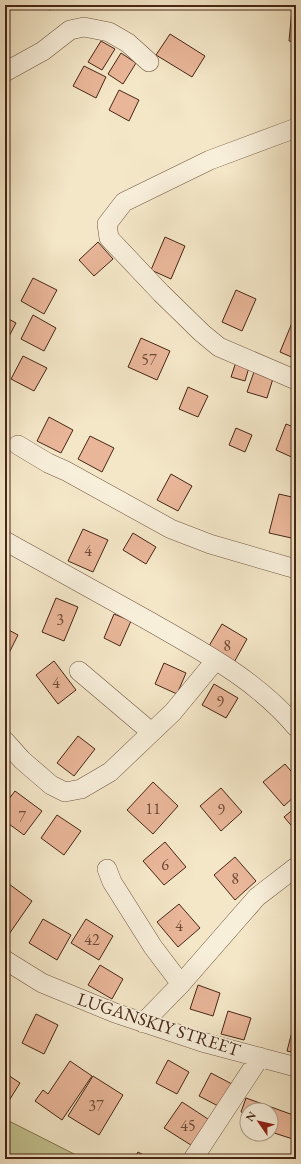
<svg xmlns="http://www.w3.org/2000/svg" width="301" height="1164" viewBox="0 0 301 1164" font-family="'EB Garamond',serif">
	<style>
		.green { fill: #c3c390; stroke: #847452 }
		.building { fill: #e9b699; stroke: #462615 }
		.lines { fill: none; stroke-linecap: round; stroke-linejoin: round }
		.minor-casing { stroke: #725642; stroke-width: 20 }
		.minor { stroke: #f8efdb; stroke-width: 19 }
		.labels { text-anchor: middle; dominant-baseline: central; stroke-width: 3.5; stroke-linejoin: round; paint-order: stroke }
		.number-label { font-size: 16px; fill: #6f4a36 }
		.street-label { font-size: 18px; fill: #462615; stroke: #f8efdb }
	</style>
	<rect width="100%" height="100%" fill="#f4e7c8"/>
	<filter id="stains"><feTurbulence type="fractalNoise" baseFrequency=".005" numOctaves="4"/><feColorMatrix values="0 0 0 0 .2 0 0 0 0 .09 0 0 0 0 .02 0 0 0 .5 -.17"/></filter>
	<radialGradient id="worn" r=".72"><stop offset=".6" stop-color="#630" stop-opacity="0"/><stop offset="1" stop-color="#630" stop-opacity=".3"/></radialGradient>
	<path class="green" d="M5,1119L84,1159H5Z"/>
	<path class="building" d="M48,5H68L49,10Z
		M292,10H296V42L289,41Z
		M170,34L205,56L192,77L156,55Z
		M101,41L115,49L102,70L88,62Z
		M121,53L136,63L123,84L108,74Z
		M84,66L106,77L96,98L73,86Z
		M119,90L139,100L129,121L109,110Z
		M165,237L185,246L171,279L151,270Z
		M98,242L113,259L94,276L79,260Z
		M33,278L57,290L44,314L21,301Z
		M236,290L256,299L242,331L222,322Z
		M33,315L56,328L44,351L21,339Z
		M5,317L16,323L5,344Z
		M294,318H296V359L280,352Z
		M141,338L170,351L157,380L128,367Z
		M23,356L47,368L34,391L11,379Z
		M237,359L250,364L245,381L231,377Z
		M256,366L275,372L267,398L247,392Z
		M188,387L208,396L198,417L179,409Z
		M49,417L73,430L61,453L37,441Z
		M286,424L296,428V459L276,450Z
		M236,428L252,435L245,452L229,445Z
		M90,436L114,448L102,472L78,459Z
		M171,474L192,486L178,511L157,500Z
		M279,494L296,498V539L269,533Z
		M83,529L108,540L93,572L68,561Z
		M133,533L156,547L146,564L123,550Z
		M56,598L78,607L64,641L42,632Z
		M114,614L131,621L120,646L104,638Z
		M222,624L247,639L232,666L206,651Z
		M5,628L18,635L6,659L5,658Z
		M54,661L76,690L58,704L36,675Z
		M164,663L186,673L177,694L155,684Z
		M214,684L238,698L226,718L202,705Z
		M78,736L95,749L74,776L57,763Z
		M285,764L296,777V795L284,806L263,782Z
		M153,782L178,806L153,834L127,810Z
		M221,788L242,812L221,831L200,806Z
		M15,791L42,811L24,835L5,821V804Z
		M296,807V831L284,817Z
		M57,815L81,831L64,855L41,838Z
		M165,842L186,867L164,885L143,861Z
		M235,857L256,881L235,900L214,875Z
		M5,881L32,901L7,937L5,936Z
		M179,904L200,928L178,947L157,922Z
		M43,919L71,935L57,960L29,943Z
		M86,919L113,936L99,960L71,943Z
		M100,965L123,979L112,999L88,985Z
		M198,985L220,993L213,1016L190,1009Z
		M228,1011L251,1018L244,1040L221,1034Z
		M36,1014L58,1025L44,1054L22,1043Z
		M295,1020H296V1053L287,1051Z
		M168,1060L189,1072L177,1094L156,1083Z
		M70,1061L92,1076L62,1120L35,1101L43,1090L48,1094Z
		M5,1073L20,1083L5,1107Z
		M211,1073L232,1084L220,1107L199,1096Z
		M93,1076L123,1095L99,1135L68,1116Z
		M246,1098L296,1116V1140L271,1132V1110H247V1114L241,1112Z
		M182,1102L211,1121L194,1147L164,1128Z
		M138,1152L151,1159H134Z"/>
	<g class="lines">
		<g class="minor-casing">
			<path id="minor" d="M5,72L43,51L70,30L84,27L109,32L128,43L149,62
				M296,128L210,160L124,202L107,224L109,238L161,293L202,333L219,347L296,380
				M18,445L48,463L66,471L171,529L210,544L296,569
				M5,541C53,568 101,594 149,621C201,651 257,680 296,727
				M79,671L151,732
				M5,741L22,760L51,785L65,792L81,789L110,772L173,712L215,661
				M107,869L112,882L153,947L181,984
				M5,960L42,983L115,1013L202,1042L296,1067
				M143,1023L181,984L257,897L296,867
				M193,1159L260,1057"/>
		</g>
		<use href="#minor" class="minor"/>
	</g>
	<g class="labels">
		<g class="number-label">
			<text x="149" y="359">57</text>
			<text x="88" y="550">4</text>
			<text x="60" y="619">3</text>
			<text x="227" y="645">8</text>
			<text x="56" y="682">4</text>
			<text x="220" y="701">9</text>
			<text x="153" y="808">11</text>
			<text x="221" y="809">9</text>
			<text x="22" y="816">7</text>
			<text x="165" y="864">6</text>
			<text x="235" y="878">8</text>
			<text x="179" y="925">4</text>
			<text x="92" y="939">42</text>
			<text x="96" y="1105">37</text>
			<text x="188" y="1125">45</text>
		</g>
		<g class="street-label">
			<text transform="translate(159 1024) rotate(18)">LUGANSKIY STREET</text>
		</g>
	</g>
	<rect width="301" height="1164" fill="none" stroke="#f4e7c8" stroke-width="20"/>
	<rect x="6" y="6" width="289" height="1152" fill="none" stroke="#462615" stroke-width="2"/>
	<rect x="10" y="10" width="281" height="1144" fill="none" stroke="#462615"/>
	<g transform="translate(259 1122) rotate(304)"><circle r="19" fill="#f8efdb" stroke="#b19f8c"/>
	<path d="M0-3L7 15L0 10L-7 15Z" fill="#8f2418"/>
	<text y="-6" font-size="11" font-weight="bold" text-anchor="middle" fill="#462615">N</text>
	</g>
	<rect width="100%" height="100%" filter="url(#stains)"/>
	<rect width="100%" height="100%" fill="url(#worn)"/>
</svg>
